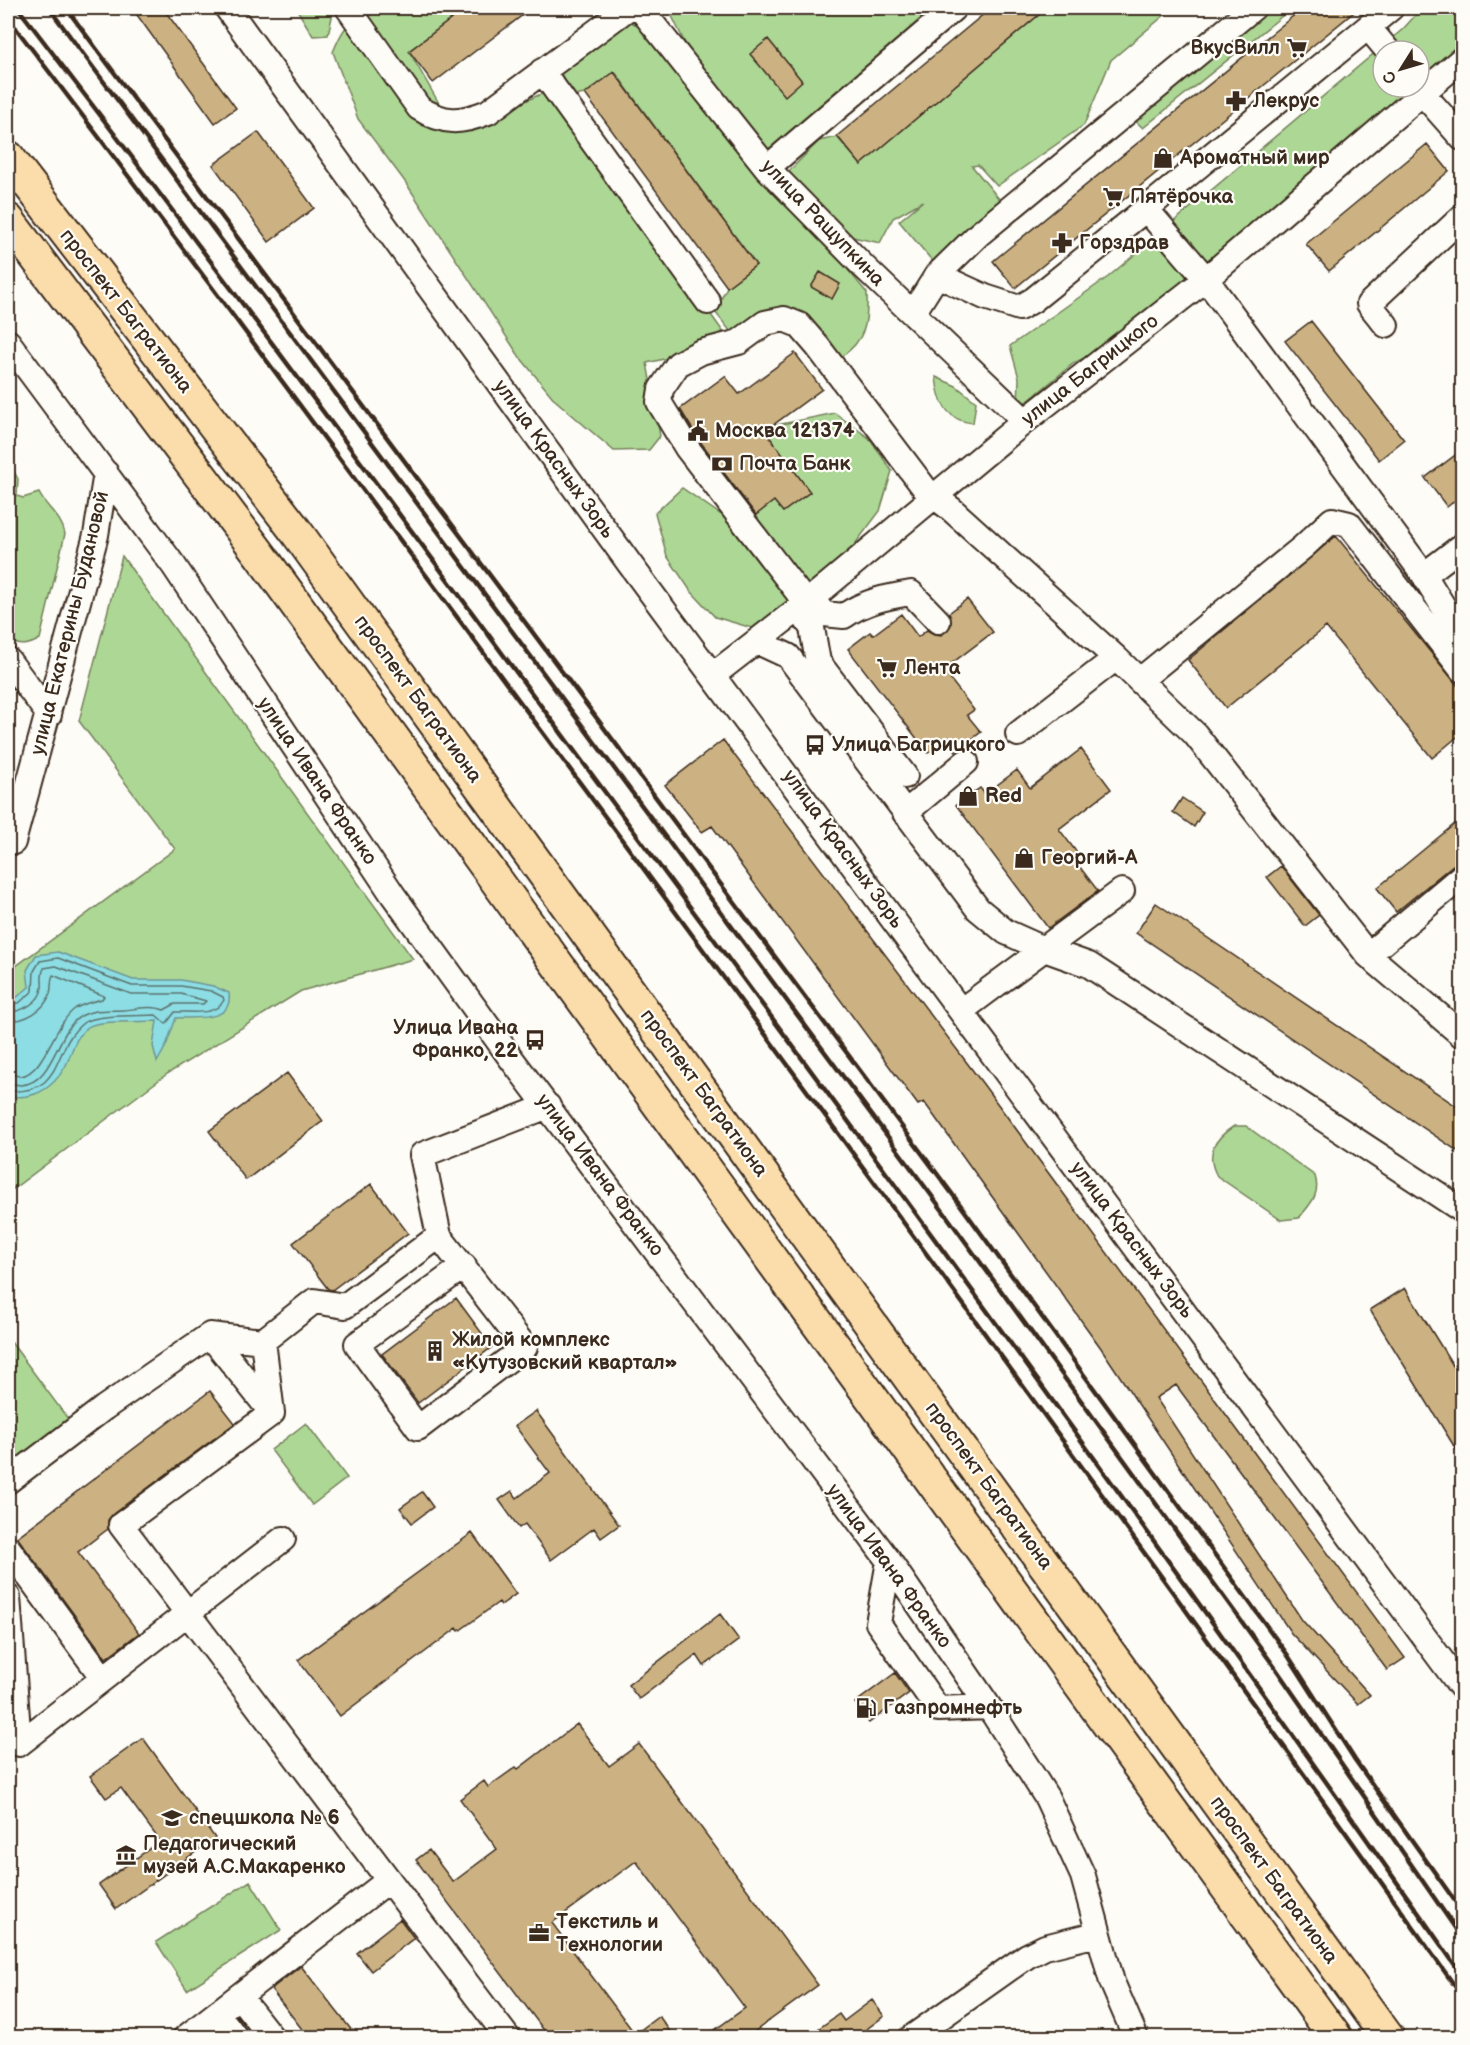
<svg xmlns="http://www.w3.org/2000/svg" width="1470" height="2045" viewBox="0 0 1470 2045" font-family="'Balsamiq Sans',sans-serif">
	<style>
		.green { fill: #add795; stroke: #74805a; stroke-width: 1.5; fill-rule: evenodd }
		.water { fill: #8cdde4; stroke: #6c9595; stroke-width: 1.5 }
		.lines { fill: none; stroke-linecap: round; stroke-linejoin: round }
		.shore { stroke: #5b726d; stroke-width: 1.5 }
		.building { fill: #ccb282; stroke: #3b2a1e; stroke-width: 1.5 }
		.minor-casing { stroke: #3b2a1e; stroke-width: 28 }
		.major-casing { stroke: #3b2a1e; stroke-width: 36 }
		.minor { stroke: #fdfcf7; stroke-width: 24 }
		.major { stroke: #fbddab; stroke-width: 32 }
		.rail { stroke: #3b2a1e; stroke-width: 4.5 }
		.labels { text-anchor: middle; dominant-baseline: central; stroke-width: 4.5; stroke-linejoin: round; paint-order: stroke }
		.poi-label { font-size: 20px; font-weight: bold; fill: #3b2a1e; stroke: #fdfcf7; text-anchor: start }
		.street-label { font-size: 20px; fill: #3b2a1e; stroke: #fdfcf7 }
	</style>
	<rect width="100%" height="100%" fill="#fdfcf7"/>
	<filter id="ink" filterUnits="userSpaceOnUse"><feTurbulence type="fractalNoise" baseFrequency=".0167" numOctaves="2"/><feDisplacementMap in="SourceGraphic" scale="12" xChannelSelector="R" yChannelSelector="G"/><feConvolveMatrix kernelMatrix="1 2 1 2 8 2 1 2 1" color-interpolation-filters="sRGB"/></filter>
	<g filter="url(#ink)">
		<path class="green" d="M296,8H334L328,35L313,36Z
			M385,8H466L409,51L444,112L476,123L550,90L724,333C704,352 673,356 647,363L660,436L649,450L614,451L555,400L519,356L406,183L358,119L333,52C346,22 351,15 385,8Z
			M668,8H949L772,154L748,137L685,43Z
			M1047,8H1173L1111,60L1084,125L997,186L978,165L972,166L1004,205L934,263L899,221L923,201L893,218L880,243L848,236L786,174L819,141L837,137L861,165Z
			M1243,8H1292L1143,128L1129,115Z
			M1422,8H1462V50L1459,55L1285,198L1119,341L1074,363L1028,401L1018,404L1019,378L1010,346L1108,277L1403,29ZM1383,51H1419V87H1383Z
			M630,21L660,42L867,293C868,322 866,340 841,357L785,306L750,326L731,332L715,312L727,287L756,265L615,72L585,94L573,96L563,84L560,72L615,27Z
			M936,377L956,386L976,402L973,423C946,421 938,400 936,377Z
			M835,413L869,438L892,471L880,511L837,568L762,631L715,617L690,590L667,556L655,513L682,488L720,514L753,517L774,501L783,512L810,492L765,431L772,426Z
			M8,461L18,479L17,496L23,498L39,493C47,509 61,515 65,534L40,639C28,646 20,647 8,640Z
			M122,556L413,959L301,991L167,1074L9,1192L8,1196V972L175,849L79,721Z
			M1234,1126H1246L1315,1176C1321,1195 1310,1204 1299,1218L1281,1220L1217,1176C1205,1154 1214,1139 1234,1126Z
			M8,1338L71,1423L8,1471Z
			M306,1423L347,1478L312,1505L271,1450Z
			M250,1881L281,1930L187,1990L156,1942Z"/>
		<path class="water" d="M58,952L133,980H181L213,986L229,993C233,1023 196,1017 176,1018L166,1046L157,1062L153,1046L157,1021C141,1022 98,1020 88,1027C74,1037 72,1054 65,1067C52,1090 32,1100 8,1096V998H16L29,987L27,970L36,955Z"/>
		<g class="lines">
			<path class="shore" d="M8,1004L19,1003L33,991L34,971L40,961L58,958L132,986H181L211,991L223,997L224,1000C215,1017 191,1011 175,1012L166,1024L156,1015C138,1016 95,1014 83,1023C50,1050 66,1094 8,1091
				M8,1012C21,1012 40,1003 42,988C43,980 40,975 44,968L56,966L131,994H181L206,1001L203,1004H175L164,1010C152,1005 137,1009 123,1010C108,1011 98,1008 83,1015C56,1028 55,1083 21,1085C17,1085 12,1083 8,1083
				M8,1021C25,1021 44,1011 50,994C52,987 50,981 53,975L104,996L102,999C94,1001 83,1004 76,1008C54,1023 45,1072 21,1076C17,1076 12,1074 8,1074"/>
		</g>
		<path class="building" d="M132,8H163L236,108L215,123Z
			M466,8H532L433,83L409,51Z
			M991,8H1047L861,165L837,136Z
			M1303,8H1359L1015,288L993,261Z
			M768,39L802,81L785,96L750,54Z
			M614,72L756,265L727,287L585,94Z
			M258,132L314,208L269,242L213,165Z
			M1427,144L1449,171L1329,271L1306,244Z
			M820,272L840,284L832,299L811,287Z
			M1311,321L1404,440L1379,460L1285,341Z
			M795,353L822,389L765,431L810,492L783,512L774,501L756,515L699,440L680,409L725,376L739,394Z
			M1462,450V495L1447,507L1425,478Z
			M1336,536L1462,691V733L1432,758L1326,627L1226,708L1188,660Z
			M967,599L993,632L943,670L974,710L967,715L981,732L956,751L947,739L928,753L848,649L870,632L873,635L901,614L918,637L927,630L934,634L942,635L951,625L949,613Z
			M723,740L983,1084L1405,1658L1387,1670L1176,1385L1156,1398L1302,1620L1370,1695L1358,1704L1291,1633L1101,1348L924,1102L918,1105L712,826L702,832L665,785Z
			M1081,749L1111,789L1059,829L1084,862L1079,866L1098,891L1048,928L956,805L980,788L985,794L1017,770L1030,788Z
			M1182,798L1203,812L1194,827L1173,812Z
			M1462,818V862L1453,865L1396,912L1377,888Z
			M1281,866L1319,915L1305,926L1267,877Z
			M1156,903L1462,1110V1154L1136,933Z
			M287,1073L323,1121L246,1180L209,1131Z
			M371,1184L408,1233L332,1290L328,1289L293,1243Z
			M1405,1288L1462,1380V1459L1370,1310Z
			M456,1298L492,1347L418,1403L382,1354Z
			M210,1391L235,1423L113,1514L108,1520V1529L78,1552L139,1633L106,1658L17,1537Z
			M536,1411L619,1525L601,1538L594,1528L551,1560L525,1524L519,1528L499,1500L512,1491L517,1498L550,1473L515,1426Z
			M422,1492L433,1507L412,1523L400,1508Z
			M472,1533L516,1594L501,1605L499,1602L459,1631L457,1628L340,1716L298,1660Z
			M720,1614L739,1640L704,1666L697,1655L639,1699L628,1685Z
			M895,1673L909,1693L869,1723L855,1703Z
			M577,1724L609,1766L639,1744L818,1985L747,2037H705L745,2008L636,1861L552,1923L635,2034L659,2016L674,2037H549L416,1860L429,1850L453,1882L497,1849L460,1799L484,1781L488,1787L516,1767L518,1769Z
			M143,1738L215,1838L116,1909L99,1885L160,1841L121,1788L106,1798L90,1776Z
			M400,1919L414,1938L371,1971L357,1953Z
			M301,1966L357,2037H308L271,1989Z
			M872,2000L884,2016L856,2037H807L839,2014L844,2021Z"/>
		<g class="lines">
			<g class="minor-casing">
				<path id="minor" d="M227,8L629,563L1462,1688
					M348,8L419,108C444,124 461,123 488,112L628,8
					M640,8L767,168L864,267L1025,421
					M1253,8L979,234L937,275L985,297L1019,308L1033,300L1146,209L1206,279L1424,575L1462,637
					M1368,27L1391,8
					M542,71L708,302
					M1417,87L1462,138
					M767,168L954,8
					M1146,209L1368,27L1388,51
					M913,313L937,275
					M1386,325L1369,304L1462,217
					M8,342L174,566L393,895L510,1057L889,1561L989,1707L1047,1798L1083,1876L1112,1982L1136,2038
					M1424,575L1462,546
					M812,599L824,614L844,616C865,601 887,597 911,593L938,621
					M806,603L687,448L659,402L661,389L678,364L701,352L739,342L765,323L784,319L799,325L818,347L926,490L951,509L1116,658L1195,734L1368,955L1462,1035
					M799,609L812,628L818,662L905,776
					M758,642L788,656L978,909L1006,932L1044,949L1089,965L1462,1210
					M8,660L49,715
					M713,675L806,603L1025,421L1206,279L1462,59
					M1140,680L1303,547L1332,520L1349,524L1462,670
					M1018,734L1116,658
					M905,813L966,762
					M13,842L96,535L106,473
					M1368,955L1462,876
					M962,1010L1122,891
					M439,1236L525,1347L418,1428L357,1344L464,1266
					M210,1335L272,1413
					M263,1341L272,1413L121,1525L508,2038
					M8,1481L104,1408L210,1335L263,1341L314,1301L345,1306L439,1236L422,1155L548,1106
					M8,1548L103,1678
					M889,1561L878,1623L938,1709L989,1707
					M8,1597L19,1744L283,1539
					M217,2013L236,2038
					M185,2038L239,1996
					M272,2038L239,1996L389,1880
					M911,2038L1027,1956L1045,1947L1097,1934"/>
			</g>
			<g class="major-casing">
				<path id="major" d="M8,157L295,530L1388,2038
					M8,220L261,556L1336,2038"/>
			</g>
			<use href="#minor" class="minor"/>
			<use href="#major" class="major"/>
			<path class="rail" d="M18,8C220,270 416,537 613,803C901,1191 1186,1580 1462,1975
				M49,8L946,1215L1274,1666L1462,1938
				M66,8L959,1203L1287,1654L1355,1760L1462,1911
				M8,18C206,276 398,538 592,799C885,1196 1177,1594 1462,1996"/>
		</g>
	</g>
	<defs>
		<g id="supermarket-bare" transform="scale(1.62)"><path d="M-6-5.5h2.5l.6 2H6L4.5 2H-2.5L-4.4-4H-6ZM-1.5 3.2a1.3 1.3 0 1 0 .1 0ZM3 3.2a1.3 1.3 0 1 0 .1 0Z" fill="#3b2a1e" stroke="#fdfcf7" stroke-width="2.5" paint-order="stroke"/></g>
		<g id="pharmacy-bare" transform="scale(1.62)"><path d="M-2-6h4v4h4v4h-4v4h-4v-4h-4v-4h4Z" fill="#3b2a1e" stroke="#fdfcf7" stroke-width="2.5" paint-order="stroke"/></g>
		<g id="shop-bare" transform="scale(1.62)"><path d="M-5-2.5h2.3a2.7 3.5 0 0 1 5.4 0H5L5.5 6h-11ZM-1.5-2.5h3a1.5 2.3 0 0 0-3 0Z" fill="#3b2a1e" stroke="#fdfcf7" stroke-width="2.5" paint-order="stroke"/></g>
		<g id="civic-bare" transform="scale(1.62)"><path d="M-.6-6.5H3V-4.5H.6V-3L4-1V1h2V6H-6V1h2V-1L-.6-3ZM-1.2 2.5V6h2.4V2.5Z" fill="#3b2a1e" stroke="#fdfcf7" stroke-width="2.5" paint-order="stroke"/></g>
		<g id="bank-bare" transform="scale(1.62)"><path d="M-6-4H6V4H-6ZM0-2.3a2.3 2.3 0 1 0 0 4.6a2.3 2.3 0 1 0 0-4.6Z" fill="#3b2a1e" stroke="#fdfcf7" stroke-width="2.5" paint-order="stroke"/></g>
		<g id="bus-bare" transform="scale(1.62)"><path d="M-5-6H5V4H4V6H2V4H-2V6H-4V4H-5ZM-3.5-4V0h7V-4ZM-3.5 1.2v1.5H-2V1.2ZM2 1.2v1.5H3.5V1.2Z" fill="#3b2a1e" stroke="#fdfcf7" stroke-width="2.5" paint-order="stroke"/></g>
		<g id="building-bare" transform="scale(1.62)"><path d="M-4-6H4V6H1V3H-1V6H-4ZM-2.5-4.3h1.7v1.8h-1.7ZM.8-4.3h1.7v1.8H.8ZM-2.5-1h1.7V.8h-1.7ZM.8-1h1.7V.8H.8Z" fill="#3b2a1e" stroke="#fdfcf7" stroke-width="2.5" paint-order="stroke"/></g>
		<g id="fuel-bare" transform="scale(1.62)"><path d="M-5.5-6h7V0h2V4h1.3V-2.5L3-4.5l.8-.8L6-3V5H2.5V1h-1V6h-7ZM-4.2-4.7v3.2H.2V-4.7Z" fill="#3b2a1e" stroke="#fdfcf7" stroke-width="2.5" paint-order="stroke"/></g>
		<g id="school-bare" transform="scale(1.62)"><path d="M0-5L7-2L0 1L-7-2ZM-4 1L0 2.5L4 1V4Q0 6-4 4Z" fill="#3b2a1e" stroke="#fdfcf7" stroke-width="2.5" paint-order="stroke"/></g>
		<g id="museum-bare" transform="scale(1.62)"><path d="M0-6L6-3V-2H-6V-3ZM-5-1h2V3h-2ZM-1-1h2V3h-2ZM3-1h2V3H3ZM-6 4H6V6H-6Z" fill="#3b2a1e" stroke="#fdfcf7" stroke-width="2.5" paint-order="stroke"/></g>
		<g id="office-bare" transform="scale(1.62)"><path d="M-6-3h4V-5.5h4V-3h4V5H-6ZM-1-4.5V-3h2v-1.5ZM-6 0V1H6V0Z" fill="#3b2a1e" stroke="#fdfcf7" stroke-width="2.5" paint-order="stroke"/></g>
	</defs>
	<g fill-rule="evenodd">
		<use href="#supermarket-bare" x="1297" y="48"/>
		<use href="#pharmacy-bare" x="1236" y="101"/>
		<use href="#shop-bare" x="1163" y="158"/>
		<use href="#supermarket-bare" x="1113" y="197"/>
		<use href="#pharmacy-bare" x="1062" y="243"/>
		<use href="#civic-bare" x="698" y="431"/>
		<use href="#bank-bare" x="722" y="464"/>
		<use href="#supermarket-bare" x="887" y="668"/>
		<use href="#bus-bare" x="815" y="745"/>
		<use href="#shop-bare" x="968" y="796"/>
		<use href="#shop-bare" x="1024" y="858"/>
		<use href="#bus-bare" x="535" y="1040"/>
		<use href="#building-bare" x="435" y="1351"/>
		<use href="#fuel-bare" x="866" y="1708"/>
		<use href="#school-bare" x="172" y="1818"/>
		<use href="#museum-bare" x="126" y="1855"/>
		<use href="#office-bare" x="539" y="1933"/>
	</g>
	<g class="labels">
		<g class="poi-label">
			<text x="1280" y="48" text-anchor="end">ВкусВилл</text>
			<text x="1253" y="101">Лекрус</text>
			<text x="1180" y="158">Ароматный мир</text>
			<text x="1130" y="197">Пятёрочка</text>
			<text x="1079" y="243">Горздрав</text>
			<text x="715" y="431">Москва 121374</text>
			<text x="739" y="464">Почта Банк</text>
			<text x="904" y="668">Лента</text>
			<text x="832" y="745">Улица Багрицкого</text>
			<text x="985" y="796">Red</text>
			<text x="1041" y="858">Георгий-А</text>
			<text x="518" y="1028" text-anchor="end">Улица Ивана<tspan x="518" dy="23">Франко, 22</tspan></text>
			<text x="452" y="1340">Жилой комплекс<tspan x="452" dy="23">«Кутузовский квартал»</tspan></text>
			<text x="883" y="1708">Газпромнефть</text>
			<text x="189" y="1818">спецшкола № 6</text>
			<text x="143" y="1844">Педагогический<tspan x="143" dy="23">музей А.С.Макаренко</tspan></text>
			<text x="556" y="1922">Текстиль и<tspan x="556" dy="23">Технологии</tspan></text>
		</g>
		<g class="street-label">
			<text transform="translate(823 223) rotate(46)">улица Ращупкина</text>
			<text transform="translate(126 311) rotate(52)">проспект Багратиона</text>
			<text transform="translate(1090 370) rotate(-38)">улица Багрицкого</text>
			<text transform="translate(554 459) rotate(54)">улица Красных Зорь</text>
			<text transform="translate(70 623) rotate(-76)">улица Екатерины Будановой</text>
			<text transform="translate(418 699) rotate(54)">проспект Багратиона</text>
			<text transform="translate(317 781) rotate(56)">улица Ивана Франко</text>
			<text transform="translate(843 849) rotate(54)">улица Красных Зорь</text>
			<text transform="translate(704 1093) rotate(54)">проспект Багратиона</text>
			<text transform="translate(600 1175) rotate(53)">улица Ивана Франко</text>
			<text transform="translate(1132 1240) rotate(53)">улица Красных Зорь</text>
			<text transform="translate(989 1486) rotate(54)">проспект Багратиона</text>
			<text transform="translate(889 1566) rotate(54)">улица Ивана Франко</text>
			<text transform="translate(1274 1880) rotate(54)">проспект Багратиона</text>
		</g>
	</g>
	<rect width="1470" height="2045" fill="none" stroke="#fdfcf7" stroke-width="30"/>
	<rect x="15" y="15" width="1440" height="2015" fill="none" stroke="#3b2a1e" stroke-width="2" filter="url(#ink)"/>
	<g transform="translate(1401 69) rotate(233)"><circle r="28" fill="#fdfcf7" stroke="#afa8a0" stroke-width="1.5"/>
	<path d="M0-4.5L10 22L0 15L-10 22Z" fill="#3b2a1e"/>
	<text y="-9" font-size="16" font-weight="bold" text-anchor="middle" fill="#3b2a1e">С</text>
	</g>
</svg>
